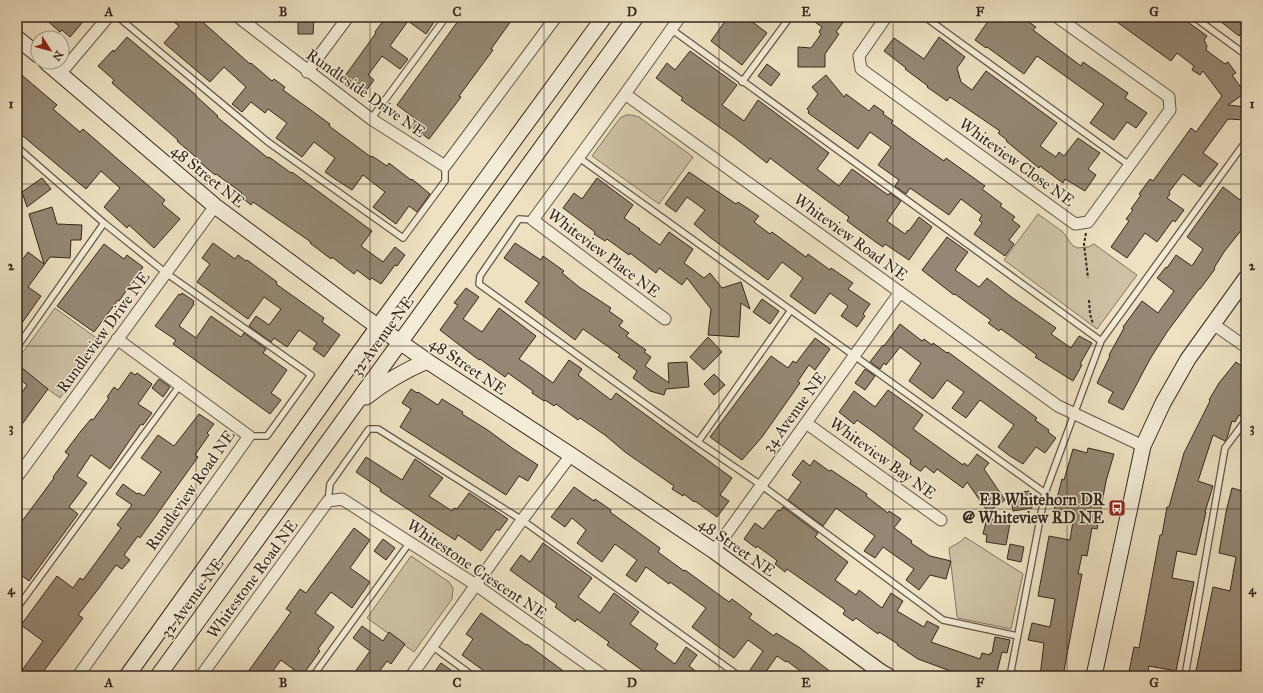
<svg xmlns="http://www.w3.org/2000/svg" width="1263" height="693" viewBox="0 0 1263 693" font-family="'IM FELL Great Primer',serif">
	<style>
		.green { fill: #cec1a5; stroke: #827462 }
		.building { fill: #958773; stroke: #36261f }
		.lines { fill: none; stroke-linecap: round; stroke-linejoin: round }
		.lane-casing { stroke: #645548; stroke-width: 8 }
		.street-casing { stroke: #645548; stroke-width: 13 }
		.secondary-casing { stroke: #36261f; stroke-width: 17 }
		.path { stroke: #36261f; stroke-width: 2; stroke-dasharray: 3 2; stroke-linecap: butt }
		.lane { stroke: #f3ecd7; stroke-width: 5.5 }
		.street { stroke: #f3ecd7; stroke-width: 11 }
		.secondary { stroke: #f3ecd7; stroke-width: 15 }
		.grid { fill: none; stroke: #36261f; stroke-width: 1; stroke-opacity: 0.55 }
		.labels { text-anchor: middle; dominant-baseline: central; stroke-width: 3; stroke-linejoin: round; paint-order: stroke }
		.street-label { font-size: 16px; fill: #36261f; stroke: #f3ecd7 }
		.poi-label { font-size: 16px; font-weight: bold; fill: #36261f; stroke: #f3ecd7; text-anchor: end }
		.neatline { fill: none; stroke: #36261f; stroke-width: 1.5 }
		.grid-label { font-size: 13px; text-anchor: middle; font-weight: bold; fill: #36261f }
	</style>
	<rect width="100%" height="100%" fill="#ede1c1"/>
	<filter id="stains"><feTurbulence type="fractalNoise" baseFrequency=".005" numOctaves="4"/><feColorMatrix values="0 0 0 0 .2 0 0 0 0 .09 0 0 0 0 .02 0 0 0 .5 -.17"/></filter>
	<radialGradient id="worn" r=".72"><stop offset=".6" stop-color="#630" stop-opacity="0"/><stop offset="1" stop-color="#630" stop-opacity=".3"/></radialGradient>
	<path class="green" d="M626,115H632L639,117L693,157L659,204L592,156L620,118Z
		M1038,214L1063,232L1072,245L1077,248L1088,247L1094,244L1137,275L1097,329L1004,260Z
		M55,308L102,342L60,398L17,367V360Z
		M965,537L1023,574L1011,629L958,618L957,616L949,548L960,542Z
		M411,556L449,582L453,588L452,599L414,652L367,618Z"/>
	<path class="building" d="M43,17H87L70,37L62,30L60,32Z
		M168,17H197L250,64L251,63L272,81L274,79L285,87L283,90L330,124L329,126L371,157L372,156L387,166L389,163L411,180L412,179L430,194L417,212L409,206L396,224L373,207L385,192L363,175L352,190L335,179L325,172L335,158L314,142L302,157L276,138L287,123L268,109L265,113L251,102L242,112L232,104L246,87L224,67L210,82L164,43L179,26Z
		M298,17H314L313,34H298Z
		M386,17H427L434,22L426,34L408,21L390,46L408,59L400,69L382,56L368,75L374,80L363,95L342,80L376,33L375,32Z
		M461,17H514L491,49L493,50L459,96L461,97L429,139L412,127L417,120L397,105Z
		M728,17H746L767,33L742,65L711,41Z
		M808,17H847L836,32L839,34L825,54V67H798V47L811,48L821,34L819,32L822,27Z
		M991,17H1021L1036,27L1033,30L1081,66L1083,62L1128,93L1125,98L1147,113L1136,128L1127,122L1114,140L1090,123L1104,104L1068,78L1037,56L1024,74L987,47L986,48L975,40Z
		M1110,17H1181L1207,36L1204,40L1207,46L1206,50L1225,64L1228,62L1236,73L1232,75L1245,93L1228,105L1246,107V120L1228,119L1203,153L1218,164L1200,187L1183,174L1169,192L1170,194L1167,198L1184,210L1175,222L1173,220L1157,242L1145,233L1127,258L1111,247L1129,221L1126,219L1133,210L1131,209L1141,195L1139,194L1150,179L1153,181L1191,128L1196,132L1222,96L1203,71L1200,75L1192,70L1194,66L1177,53L1171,61Z
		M1215,17H1237L1246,24V27L1239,36Z
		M127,37L196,95V96L218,116L217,117L268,158L269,157L287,170L291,173L292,172L372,231L361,246L383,262L395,247L405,255L397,266L395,265L381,284L372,278L370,280L357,270L354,274L332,257L331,259L310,243L311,242L253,202L251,205L240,196L242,193L216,174L215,175L196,159L197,158L177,141L178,140L112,83L114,80L98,66L113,50L114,52Z
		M939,37L965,57L957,68L961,82L972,90L986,71L1057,123L1040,146L1056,157L1059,152L1064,156L1078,138L1100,153L1088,169L1096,175L1085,191L1065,179L1063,183L1040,166L1039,168L1006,141L1007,140L998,133L1000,131L950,97L947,101L927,87L928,86L905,69L906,68L884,51L894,38L924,59Z
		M690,51L737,85L722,105L744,121L758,100L829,153L817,169L839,186L852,169L888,195L890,193L901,201L887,221L905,234L908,230L909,231L919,217L932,227L909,260L885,244L883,247L877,243L847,221L849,217L795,177L770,158L767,163L735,138L681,100L683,98L656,78L667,63L675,70Z
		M767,64L780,74L771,86L758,76Z
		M17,71L57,105L53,109L80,132L83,129L165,200L162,204L180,219L154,248L129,225L127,228L104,207L120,188L101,171L86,189L17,131Z
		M826,75L844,97L846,94L869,111L874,105L884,112L883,114L893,121L891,123L917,142L944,161L946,158L985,186L982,189L1002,204L1000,206L1015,217L1012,220L1020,226L1009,240L1014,244L1005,256L974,234L982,223L979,220L982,215L961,199L949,215L910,188L906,194L895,186L899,180L878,165L891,147L870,132L858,149L808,113L809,111L807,109L818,94L812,87Z
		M689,172L736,204L738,202L759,216L754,222L770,234L772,232L806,257L808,254L830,270L831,268L853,283L848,289L870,304L863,314L865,316L857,327L841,316L848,306L830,293L815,314L790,296L803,278L782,262L768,280L711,238L694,224L705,210L687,197L676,212L665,204Z
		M42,178L51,189L27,207L22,192Z
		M597,178L633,205L624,218L640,229L639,230L660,245L669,232L693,249L684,263L704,278L710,273L722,288L741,282L750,309L741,303L739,337L708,335L711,309L687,278L682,285L659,268L656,273L630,253L629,255L607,239L605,241L594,234L595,232L563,208L574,193L582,199Z
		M1223,187L1240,200L1246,191V224L1224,252L1214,268L1215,269L1200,289H1199L1167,332L1150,359L1123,410L1108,402L1113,392L1097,383L1110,356L1109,355L1124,328L1123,327L1142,301L1158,313L1174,291L1157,278L1166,267L1167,268L1176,255L1192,266L1203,249L1187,237Z
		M52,207L57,224L82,225L81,240H71L70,258L50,257L28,287L41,296L17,330V267L28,252L44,264L29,214Z
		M947,237L968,252L955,270L979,287L987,278L1010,296L1056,328L1051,334L1071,348L1079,336L1092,343L1080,364L1082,365L1073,381L1035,357L1037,355L1001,329L999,331L988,323L991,320L988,318L955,294L954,295L922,270Z
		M213,243L235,259L238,255L246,261L247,260L277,282L276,284L324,318L322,322L340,335L324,357L313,349L317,343L299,330L287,347L274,338L271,342L249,326L256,316L269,325L281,309L264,297L248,319L197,282L210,264L202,258Z
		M515,243L541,260L543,256L564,271L562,273L579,287L611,308L609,311L623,321L619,326L629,333L626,336L646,350L644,352L651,357L645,366L669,383L668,363L687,362L689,387L666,389L664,395L650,391L633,378L637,371L618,357L620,355L600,341L583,329L575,340L525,302L539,283L504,258Z
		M104,244L124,259L127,255L143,267L119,301L118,300L94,332L57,306Z
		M466,288L479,297L463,319L482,332L499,308L536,336L519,359L531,367L553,383L569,360L582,369L578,375L611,400L616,393L732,478L720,495L729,501L717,517L695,501L694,502L684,494L683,496L672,489L674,486L625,452L605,435L580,418L578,420L556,404L554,406L545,400L544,401L532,393L533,391L508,373L505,377L480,359L479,360L440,330L458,305L454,303Z
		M182,293L194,301L193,303L194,304L179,326L196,338L211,316L241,337L244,333L266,349L263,353L287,370L271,393L281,400L270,414L173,344L176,340L155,326L179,294L181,295Z
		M762,299L779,311L770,324L753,312Z
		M900,324L922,341L924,339L932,345L933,343L947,353L948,352L1037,418L1035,420L1049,430L1048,432L1056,438L1045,453L1036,447L1023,464L1010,456L998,447L1014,425L980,400L966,418L952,408L964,392L947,380L933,399L909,381L921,363L900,347L886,365L884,363L880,369L870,362L883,345L884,346Z
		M708,337L722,352L704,370L690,357Z
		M815,338L830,349L815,370L809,365L798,381L800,383L793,393L762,437L742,460L710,437L771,356L788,368L793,361L796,363Z
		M1236,362L1246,369V416L1243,417L1239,415L1235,422L1232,421L1227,438L1225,441L1213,435L1198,481L1213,486L1205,512H1206L1196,555L1177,551L1172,578L1194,582L1176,671L1149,666L1147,676L1129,672L1134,647L1139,648L1160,535H1162L1167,507H1169L1184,453L1210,401L1209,400L1219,383Z
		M17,364L48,389L17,431V400L27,385L22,381L17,388Z
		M865,369L875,376L865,390L855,383Z
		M131,372L135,375L137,373L152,384L138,404L152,413L143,425L141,424L110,469L91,455L77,476L87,483L69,507L78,514L29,581L17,572V528L54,478L53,477L69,455L65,452L81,431L91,419L93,420L109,398L107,397L114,387L118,390Z
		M714,374L725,385L714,395L704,384Z
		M159,379L170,387L163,397L152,388Z
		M411,389L417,393L418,392L438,405L442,399L463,412L462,414L489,431L512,448L538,465L528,481L519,476L506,495L400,427L411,409L402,403Z
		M888,390L923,415L913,429L963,465L964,463L968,466L977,454L989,463L984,469L1005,500L988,512L967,482L963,488L937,469L934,473L925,466L921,471H920L910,464L911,460L875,433L857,420L854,424L839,412L854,391L875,407Z
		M199,414L214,424L207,433L209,435L195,455L198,457L140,538L138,536L124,555L130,560L122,569L116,565L99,588L78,615L83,618L40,676H18L43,641L21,625L57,576L73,588L80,578L83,580L121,528L117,525L132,505L116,494L123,484L137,494L139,493L144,496L161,472L141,458L158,435L174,446Z
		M1088,448L1114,454L1106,481L1097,529L1092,528L1087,556L1082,555L1078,574H1082L1063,676H1040L1044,643L1028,640L1032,623L1050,627L1055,599L1038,596L1049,536L1070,540L1074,515L1054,510L1062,479L1064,480L1073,449L1087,453Z
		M366,457L402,480L415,459L443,478L429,496L452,511L454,508L457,509L469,493L508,519L499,531L497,529L481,551L458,535L455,540L380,491L381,489L356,472Z
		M803,460L810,466L814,460L829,471L831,470L867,494L866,496L888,513L889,511L901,519L894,528L912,541L911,543L930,556L951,561L946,579L930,575L919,590L906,580L914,569L883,547L875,558L864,551L875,536L836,508L823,526L788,500L801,482L792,475Z
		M574,487L594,501L595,499L611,510L610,512L660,548L658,552L684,571L685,570L729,602L732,599L752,614L749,618L774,636L776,633L800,648L836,676H807L787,661L786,662L777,656L763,676H759L750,670L763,651L748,640L734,658L716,645L692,627L706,608L670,582L669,584L646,567L636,582L626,575L637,560L615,544L602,562L577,543L586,530L572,518L565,527L551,517Z
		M1232,488L1246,492V623L1243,640L1245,641L1243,652H1245L1240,676H1195L1213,587L1230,591L1236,557L1219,553L1226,512Z
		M1029,491L1032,508L1013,511L1010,494Z
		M783,507L818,533L815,537L848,562L835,580L856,595L859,590L882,608L891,593L903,601L897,611L924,627L927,621L939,627L931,642L980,659L982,653L990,655V653H992L995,637L1010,640L1007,653L1002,652L996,676H964L918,659L897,645L898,644L879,632L878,634L856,618L853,621L843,614L845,611L844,609L787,569L785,572L775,564L777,561L775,559L757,546L756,548L744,539L755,523L763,529L778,510L780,511Z
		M987,518L1010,523L1006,545L986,542L987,535L983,534Z
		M354,528L370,540L350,568L370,582L352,608L331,592L315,613L334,627L318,649L320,651L302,676L281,660L269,676H245L291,612L286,609L300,589L306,593Z
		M383,539L395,548L386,560L374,551Z
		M543,543L592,578L578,597L600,613L614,593L639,612L630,624L658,644L655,649L675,664L686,647L697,655L689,666L702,676H650L607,645L609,642L577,619L575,622L555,607L557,604L510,570L521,555L530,562Z
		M1010,544L1024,547L1021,562L1007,559Z
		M481,613L526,645L527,644L570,676H491L462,655L473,639L466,634Z
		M362,626L383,641L389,632L405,644L391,664L387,661L376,676H352L370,651L353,638Z
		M441,663L459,676H432Z"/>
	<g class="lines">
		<g class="lane-casing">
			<path id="lane" d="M118,17L268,142L403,238L445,181V166
				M925,17L1129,165
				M1194,17L1246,55
				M671,29L1101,341
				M742,82L790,17
				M371,119L446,17
				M17,147L104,223L166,273L311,375L267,436H249
				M578,157L1045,493
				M533,220L519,219L480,276L479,284L698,442L761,485L943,620L1018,636
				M17,347L104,223
				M698,442L791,310
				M328,501L330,484L369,429H378L522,520L739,676
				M17,608L180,385
				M432,646L473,676
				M313,676L410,542
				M1010,676L1045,493L1101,341L1246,141
				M1185,676L1225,448L1246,420"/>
		</g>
		<g class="street-casing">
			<path id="street" d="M238,17L371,119L445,166L556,17
				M680,17L625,94L1058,406L1143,446
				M886,17L859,56L861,69L1075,224L1088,222L1170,110L1169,97L1057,17
				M307,72L348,17
				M60,74L108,17
				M625,94L533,220L665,319
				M1213,324L1246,347
				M806,423L941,520
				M17,477L215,206
				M714,551L900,292
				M78,676L249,436L117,339
				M201,676L328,501L342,499L476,585L604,676
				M411,676L522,520L571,455"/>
		</g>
		<g class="secondary-casing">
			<path id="secondary" d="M17,38L38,55
				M46,62L215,206L363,316L427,361L571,455L714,551L881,672L888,676
				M366,397C385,382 404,371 427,361
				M127,676L369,339L604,17
				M158,676L636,17
				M1094,676L1143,446L1163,403L1188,359L1246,278"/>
		</g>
		<path class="path" d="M1086,233L1084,244L1088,278
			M1089,300L1090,314L1093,324"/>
		<use href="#lane" class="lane"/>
		<use href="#street" class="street"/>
		<use href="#secondary" class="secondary"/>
	</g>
	<path class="grid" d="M196,17V676M370,17V676M544,17V676M719,17V676M893,17V676M1067,17V676M17,184H1246M17,346H1246M17,509H1246"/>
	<defs>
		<g id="bus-square" transform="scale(0.9)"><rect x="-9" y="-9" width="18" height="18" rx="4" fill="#8f2418" stroke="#f3ecd7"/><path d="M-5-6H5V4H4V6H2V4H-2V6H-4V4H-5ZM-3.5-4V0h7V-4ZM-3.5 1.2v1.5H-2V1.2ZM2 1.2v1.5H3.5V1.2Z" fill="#fff"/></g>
	</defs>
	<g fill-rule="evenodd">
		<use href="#bus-square" x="1117" y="508"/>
	</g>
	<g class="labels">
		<g class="street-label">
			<text transform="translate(366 93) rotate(35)">Rundleside Drive NE</text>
			<text transform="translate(1017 162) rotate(36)">Whiteview Close NE</text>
			<text transform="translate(208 176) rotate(39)">48 Street NE</text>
			<text transform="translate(851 237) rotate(36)">Whiteview Road NE</text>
			<text transform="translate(604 253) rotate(37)">Whiteview Place NE</text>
			<text transform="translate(103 332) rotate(-54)">Rundleview Drive NE</text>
			<text transform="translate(382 336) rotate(-54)">32 Avenue NE</text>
			<text transform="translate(468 366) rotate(34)">48 Street NE</text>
			<text transform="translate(794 412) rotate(-54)">34 Avenue NE</text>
			<text transform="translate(883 458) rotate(36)">Whiteview Bay NE</text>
			<text transform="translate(190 490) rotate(-55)">Rundleview Road NE</text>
			<text transform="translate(737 547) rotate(35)">48 Street NE</text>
			<text transform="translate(477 569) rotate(34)">Whitestone Crescent NE</text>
			<text transform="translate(252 579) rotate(-54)">Whitestone Road NE</text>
			<text transform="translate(192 598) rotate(-54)">32 Avenue NE</text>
		</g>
		<g class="poi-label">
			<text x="1104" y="499">EB Whitehorn DR<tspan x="1104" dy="18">@ Whiteview RD NE</tspan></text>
		</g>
	</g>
	<rect width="1263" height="693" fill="none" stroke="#ede1c1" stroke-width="44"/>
	<g transform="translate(50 50) rotate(126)"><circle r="19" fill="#f3ecd7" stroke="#a79d8d"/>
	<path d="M0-3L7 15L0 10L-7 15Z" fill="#8f2418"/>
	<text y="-6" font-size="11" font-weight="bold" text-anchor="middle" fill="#36261f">N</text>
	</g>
	<rect x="22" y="22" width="1219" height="649" class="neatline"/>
	<g class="grid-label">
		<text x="109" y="16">A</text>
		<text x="283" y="16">B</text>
		<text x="457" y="16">C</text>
		<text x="632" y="16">D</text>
		<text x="806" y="16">E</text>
		<text x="980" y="16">F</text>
		<text x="1154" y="16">G</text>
		<text x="11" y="108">1</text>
		<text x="1252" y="108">1</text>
		<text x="11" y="270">2</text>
		<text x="1252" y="270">2</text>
		<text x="11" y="432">3</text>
		<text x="1252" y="432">3</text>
		<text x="11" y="594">4</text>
		<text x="1252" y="594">4</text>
		<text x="109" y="687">A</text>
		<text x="283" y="687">B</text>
		<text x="457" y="687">C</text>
		<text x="632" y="687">D</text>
		<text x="806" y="687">E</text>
		<text x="980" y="687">F</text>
		<text x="1154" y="687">G</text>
	</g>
	<rect width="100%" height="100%" filter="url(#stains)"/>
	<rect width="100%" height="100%" fill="url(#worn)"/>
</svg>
